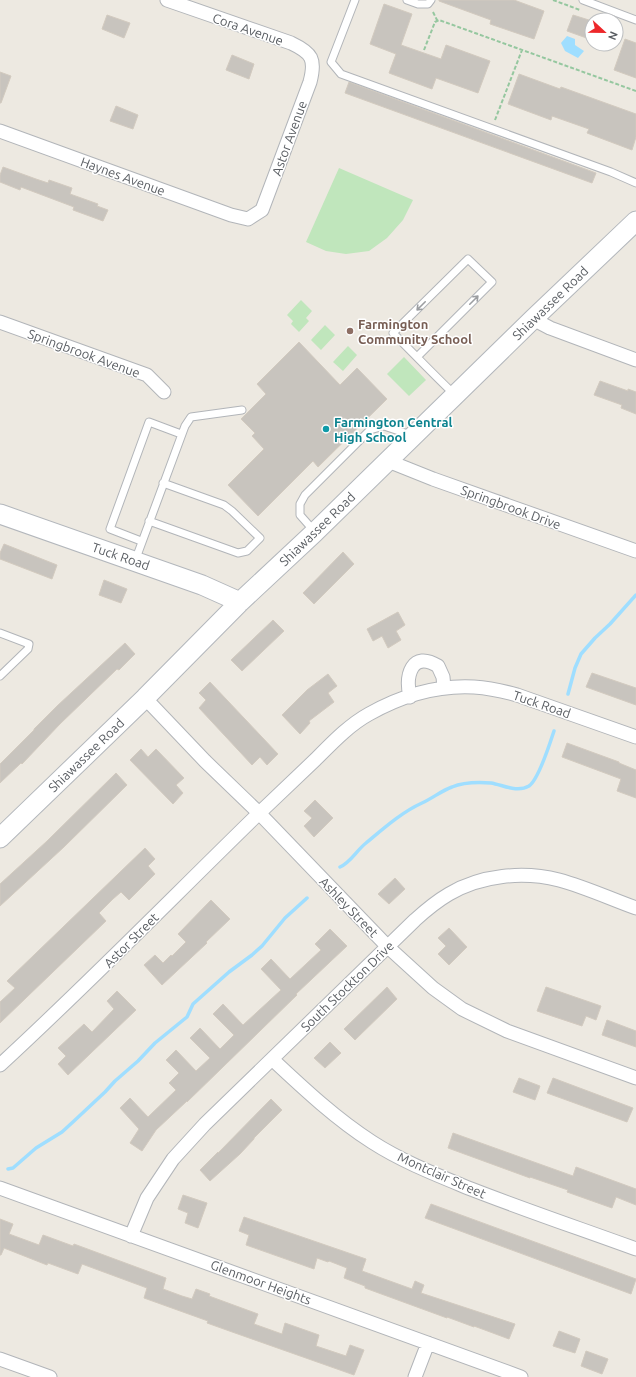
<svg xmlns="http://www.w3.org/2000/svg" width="636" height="1377" viewBox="0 0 636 1377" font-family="Ubuntu,sans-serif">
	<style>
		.green { fill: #c0e6bc }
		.water { fill: #9fdeff }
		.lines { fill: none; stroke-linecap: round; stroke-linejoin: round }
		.stream { stroke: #9fdeff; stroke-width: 3.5 }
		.building { fill: #c8c4be; stroke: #d2cabf }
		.lane-casing { stroke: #b2b5b9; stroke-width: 9 }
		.street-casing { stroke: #b2b5b9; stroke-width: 15 }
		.secondary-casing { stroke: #b3b7bc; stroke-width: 21 }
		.path { stroke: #95c79f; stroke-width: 2; stroke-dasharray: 4 2; stroke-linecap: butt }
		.lane { stroke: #fff; stroke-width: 7 }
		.street { stroke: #fff; stroke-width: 13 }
		.secondary { stroke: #fff; stroke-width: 19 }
		.oneway { stroke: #9c9ea1 }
		.education-dot { fill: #8d6e63; stroke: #fff; stroke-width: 1.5 }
		.culture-dot { fill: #0f9aa8; stroke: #fff; stroke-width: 1.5 }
		.labels { text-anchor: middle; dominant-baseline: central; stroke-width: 3; stroke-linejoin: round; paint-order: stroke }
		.street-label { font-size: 13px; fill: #5a5e63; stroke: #fff }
		.education-label { font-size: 13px; font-weight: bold; fill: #785e54; stroke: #fff; text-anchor: start }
		.culture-label { font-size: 13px; font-weight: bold; fill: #0d838f; stroke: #fff; text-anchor: start }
	</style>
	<rect width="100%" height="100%" fill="#ede9e1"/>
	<path class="green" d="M339,168L413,200L403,220L387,238L369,251L346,254L326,251L306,242Z
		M301,300L312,311L306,318L309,321L299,332L291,324L293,321L287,315Z
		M325,325L335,335L321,350L311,340Z
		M348,346L357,355L343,371L333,362Z
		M404,357L426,380L409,396L387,374Z"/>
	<path class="water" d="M567,36L575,39V45L584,51L578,58L565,51L561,43Z"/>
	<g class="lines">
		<path class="stream" d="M568,694L575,668L581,654L595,638L610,624L636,595
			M340,867C351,862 356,851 366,843C384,828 402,812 422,803C433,798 441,791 452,787C464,782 478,782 491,783C503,785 517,793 529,786C539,779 550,743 554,731
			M8,1169L13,1168L36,1148L62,1132L74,1121L105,1092L115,1081L138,1061L155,1043L187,1017L193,1004L229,972L252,955L262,946L285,918L307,898"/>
	</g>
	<path class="building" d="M439,0H514L544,11L534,39L490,24L491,20L439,1Z
		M384,4L412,14L401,45L441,59L446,45L490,61L478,93L436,78L432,89L389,73L396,54L370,44Z
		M107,15L130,23L124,38L102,29Z
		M573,15L592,21V40L567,31Z
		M625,39L636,43V78L614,70Z
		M232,55L254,64L249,79L226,70Z
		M0,72L11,76L1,103H0Z
		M519,74L560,89L561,87L636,114V137L632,150L587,133L589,129L552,116L551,120L508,104Z
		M349,82L596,173L592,183L345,93Z
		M116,106L138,115L133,129L110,121Z
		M3,167L36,179L48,183L49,180L72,188L70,194L98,204L97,206L108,210L103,221L73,210L74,207L21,187L20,190L0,182V175Z
		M299,342L340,385L357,368L387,399L318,467L313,461L258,516L228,485L264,449L252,436L255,433L241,419L266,394L257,384Z
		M600,381L628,391V389L636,392V414L621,408L622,405L594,395Z
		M4,544L57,565L52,579L0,559V553Z
		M343,552L354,564L314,604L303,593Z
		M104,580L127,589L121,603L99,595Z
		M398,612L405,625L396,631L401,640L388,648L382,636L373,641L367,629Z
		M273,620L284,631L242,671L231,660Z
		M125,643L135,654L119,670L117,669L60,724L22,764L21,763L0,783V764L34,730V729L57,706Z
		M592,673L636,688V705L586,687Z
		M328,674L337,686L328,693L334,702L309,721L310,723L300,734L282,715L307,690Z
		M210,682L278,754L267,765L260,757L252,765L199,708L206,700L199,693Z
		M567,743L619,762V763L636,770V798L617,791L621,779L562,757Z
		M141,749L148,757L156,749L184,778L176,785L183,793L173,804L130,760Z
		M116,773L127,785L64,847L0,906V884L47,841Z
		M315,800L333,818L314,837L304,826L312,818L304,811Z
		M145,848L155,859L148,866L155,874L129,900L121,892L113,899L99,913L106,921L0,1023V1002L15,988L7,981Z
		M395,878L405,889L389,904L378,894Z
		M211,900L230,919L206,942L207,943L162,985L144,965L155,955L163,963L171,955L172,956L186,942L178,934Z
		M449,928L467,947L449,965L438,954L446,946L438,938Z
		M330,929L347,946L296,994L297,995L187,1102V1101L156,1130L142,1151L130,1143L139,1129L120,1108L130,1098L148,1117L176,1090L169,1083L179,1073L166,1060L176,1050L196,1071L210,1058L190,1038L200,1028L220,1049L234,1035L213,1014L223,1004L243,1025L281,990L261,969L271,959L290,979L321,950L315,944Z
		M387,987L397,999L355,1040L344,1029Z
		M546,987L601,1006L596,1020L586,1016L582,1026L537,1011Z
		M117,991L136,1010L68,1075L58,1064L66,1056L58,1048L84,1024L92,1032L114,1009L107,1001Z
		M607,1020L636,1031V1047L602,1035Z
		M330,1042L341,1053L325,1068L314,1058Z
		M519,1078L540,1086L535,1100L513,1092Z
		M553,1078L633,1108L627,1122L547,1093Z
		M271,1099L282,1110L254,1138V1139L240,1154L210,1181L200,1170L218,1152V1153Z
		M453,1133L573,1176L576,1167L636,1189V1205L616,1197L612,1208L567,1192L568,1190L530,1177V1178L448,1148Z
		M183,1195L207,1203L198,1228L185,1223L188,1213L178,1209Z
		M431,1204L636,1279L631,1294L425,1218Z
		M244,1217L366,1259L362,1271L412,1289L415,1281L424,1285L421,1293L515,1324L509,1339L474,1326V1327L447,1317V1318L365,1288V1286L344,1278L347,1268L329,1261L328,1262L317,1258L314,1269L246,1245L249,1235L239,1231Z
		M0,1219L13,1224L9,1234L39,1245L43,1235L73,1246L74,1244L166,1278L163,1289L182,1296L192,1299L196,1289L210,1294L209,1296L258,1314L254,1324L282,1334L285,1323L319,1335L316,1346L346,1356L350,1345L364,1350L354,1375L235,1333L207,1323L208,1321L144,1298L147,1288L82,1264L78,1274L48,1263L47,1265L4,1248L1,1255H0Z
		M559,1331L580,1339L575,1353L553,1346Z
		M586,1351L608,1359L602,1374L581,1366Z"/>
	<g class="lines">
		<g class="lane-casing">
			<path id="lane" d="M355,0L331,62L341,74L611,172L636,183
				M407,0L418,4H428L431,0
				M583,0L636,20
				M417,357L492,282L468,259L393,333C414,354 434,375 455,395
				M149,521L238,553L247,551L260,538L232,511L224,505L163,483
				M315,532L300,515V504L305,495L370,430L384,426L411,435
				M141,541L110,529L149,422L181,434
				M135,561L185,426L191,417L242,410
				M0,633L29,644L28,649L0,676"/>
		</g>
		<g class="street-casing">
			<path id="street" d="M0,131L231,215L248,219L262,210L310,82C316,59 312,53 291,43L167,0
				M533,319L550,328L636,360
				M0,322L147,375L164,392
				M388,461L433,479L636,551
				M410,697C405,675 412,650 438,666L443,677L444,688
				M145,698L205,761L259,813L388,947L433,988L462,1009L507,1031L636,1078
				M272,1059C303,1088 336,1119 372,1142C403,1162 437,1175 471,1189C525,1210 581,1229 636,1249
				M0,1065C87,985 169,901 253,819C274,799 295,779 316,759C332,743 349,725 369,714C401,696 438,685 474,687C489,688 503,691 517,695L636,737
				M0,1188L521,1377
				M131,1236L147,1198L173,1159L205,1124L415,920C426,910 437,901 449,894C481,875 523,871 559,880C585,887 611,899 636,908
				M0,1359L50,1377
				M415,1377L428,1343"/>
		</g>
		<g class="secondary-casing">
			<path id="secondary" d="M0,514L202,585L240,602
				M0,838L145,698L240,602L315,532L533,319L636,221"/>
		</g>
		<path class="path" d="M553,0L580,10
			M433,12L437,20
			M424,50L435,22L439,20L636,91
			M495,120L522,50"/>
		<use href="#lane" class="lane"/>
		<use href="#street" class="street"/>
		<use href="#secondary" class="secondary"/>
	</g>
	<defs><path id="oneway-shaft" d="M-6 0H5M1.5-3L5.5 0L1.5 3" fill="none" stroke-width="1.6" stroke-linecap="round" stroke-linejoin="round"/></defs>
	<g class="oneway">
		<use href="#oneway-shaft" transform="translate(474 300) rotate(-45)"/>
		<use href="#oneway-shaft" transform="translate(421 306) rotate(135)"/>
	</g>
	<circle class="education-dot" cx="350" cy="331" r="4"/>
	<circle class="culture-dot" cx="326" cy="429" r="4"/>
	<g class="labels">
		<g class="street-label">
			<text transform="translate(248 29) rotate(19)">Cora Avenue</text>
			<text transform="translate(289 138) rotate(-70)">Astor Avenue</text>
			<text transform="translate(123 176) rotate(20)">Haynes Avenue</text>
			<text transform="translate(550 303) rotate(-44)">Shiawassee Road</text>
			<text transform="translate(84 353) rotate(20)">Springbrook Avenue</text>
			<text transform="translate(511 507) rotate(20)">Springbrook Drive</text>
			<text transform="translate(317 529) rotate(-44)">Shiawassee Road</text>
			<text transform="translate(121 556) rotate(19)">Tuck Road</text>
			<text transform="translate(542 704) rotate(19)">Tuck Road</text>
			<text transform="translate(86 755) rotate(-44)">Shiawassee Road</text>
			<text transform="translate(349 907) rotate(46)">Ashley Street</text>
			<text transform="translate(131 940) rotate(-45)">Astor Street</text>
			<text transform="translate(347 986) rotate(-44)">South Stockton Drive</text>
			<text transform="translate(442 1175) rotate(24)">Montclair Street</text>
			<text transform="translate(261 1282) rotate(20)">Glenmoor Heights</text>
		</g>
		<g class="education-label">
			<text x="358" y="324">Farmington<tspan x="358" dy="15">Community School</tspan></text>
		</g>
		<g class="culture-label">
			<text x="334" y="422">Farmington Central<tspan x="334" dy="15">High School</tspan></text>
		</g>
	</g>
	<g transform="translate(604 32) rotate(112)"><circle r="19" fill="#ffffff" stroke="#bdbfc1"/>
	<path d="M0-3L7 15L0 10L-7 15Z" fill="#ed272a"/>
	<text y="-6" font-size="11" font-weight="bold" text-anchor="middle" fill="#5a5e63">N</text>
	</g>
</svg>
